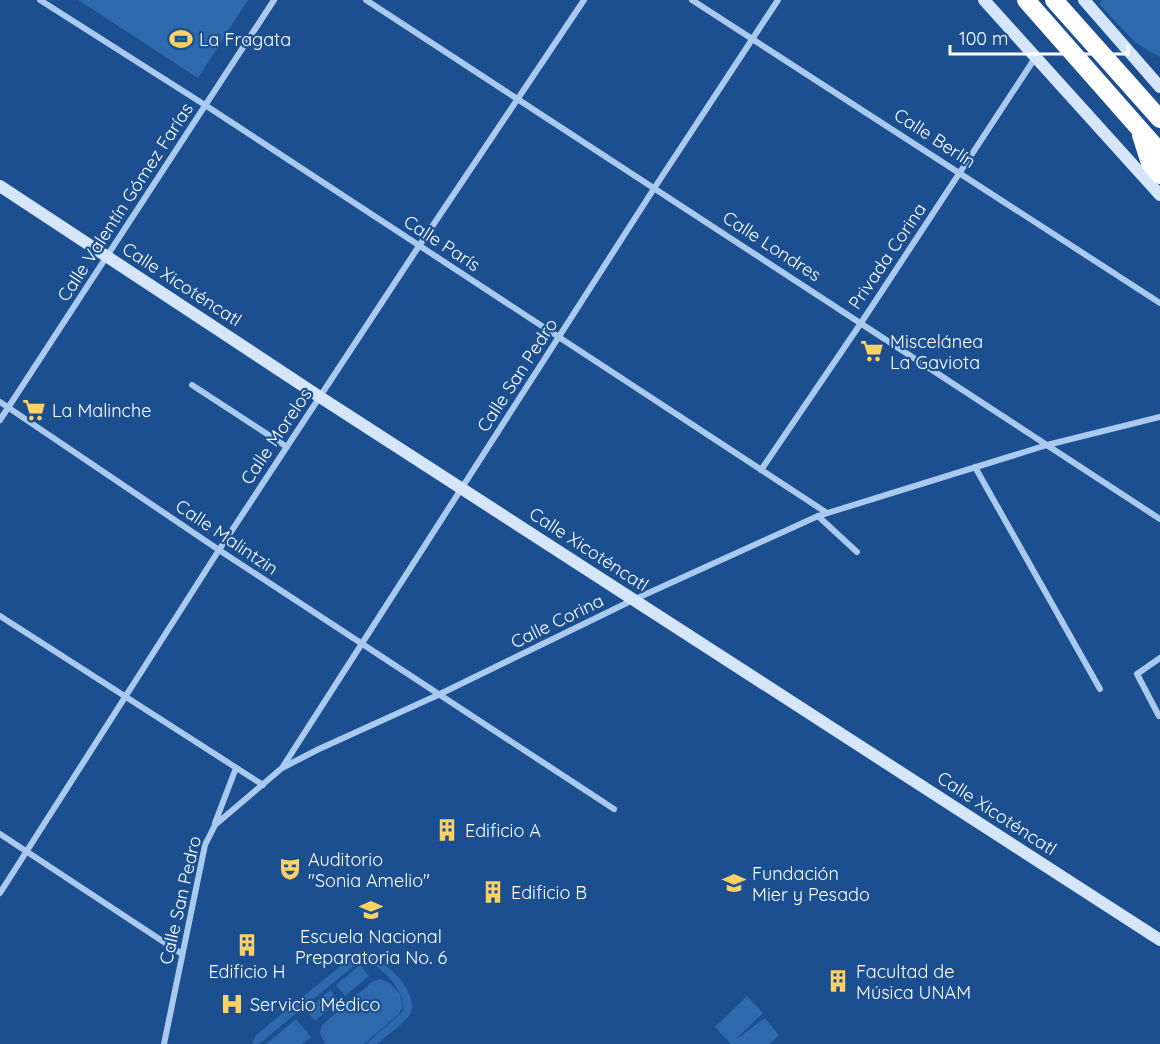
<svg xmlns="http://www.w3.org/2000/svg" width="1160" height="1044" viewBox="0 0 1160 1044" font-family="Quicksand,sans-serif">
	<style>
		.green { fill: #2e69ad }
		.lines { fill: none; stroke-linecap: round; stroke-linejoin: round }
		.street { stroke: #a9c9ee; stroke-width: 6 }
		.secondary { stroke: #d6e6fa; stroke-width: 12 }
		.highway { stroke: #fff; stroke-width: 18 }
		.labels { text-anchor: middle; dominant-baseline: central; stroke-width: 4.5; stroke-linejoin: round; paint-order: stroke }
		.poi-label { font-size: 18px; fill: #fff; stroke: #1b4f8f; text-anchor: start }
		.street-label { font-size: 18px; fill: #fff; stroke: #1b4f8f }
	</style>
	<rect width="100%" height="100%" fill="#1b4f8f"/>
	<path class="green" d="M78,0H248L198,78Z
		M1102,0H1160V57L1136,43L1099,4Z
		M361,952C380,955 419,990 411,1012C408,1021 385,1037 377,1044H366L402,1012C411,995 378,962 362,959L259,1044H252L256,1035L354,955Z
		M360,965L369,976L345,996L336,985Z
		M380,979L390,983L400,994L403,1006L399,1014L364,1044H325L320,1033L322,1025L372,982Z
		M330,990L339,1001L315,1021L306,1010Z
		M747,996L763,1013L735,1040L765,1018L779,1036L769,1044H731L715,1027Z
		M296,1019L311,1037L302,1044H266Z"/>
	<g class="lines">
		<path class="street" d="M40,0L205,105L827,513
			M366,0L1160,519
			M692,0L1160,303
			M192,385L287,447
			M0,402L219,550L614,809
			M0,420L274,0
			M975,467L1100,689
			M761,470L861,323L1035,58
			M818,516L857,552
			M0,616L263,785
			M1159,716L1137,674L1160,658
			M282,768L655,187L778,0
			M215,823L236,768
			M0,834L182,954
			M0,893L219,550L419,246L584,0
			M164,1044L205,845L215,825L282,768L319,749L438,695L633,600L818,516L1047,445L1160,417"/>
		<path class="secondary" d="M984,0L1160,195
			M1084,0L1160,87
			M0,186L320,397L1160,940"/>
		<path class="highway" d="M1026,0L1160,152
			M1054,0L1160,119
			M1141,135L1150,163L1160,175"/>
	</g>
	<defs>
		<g id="stadium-bare" transform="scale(1.8)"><path d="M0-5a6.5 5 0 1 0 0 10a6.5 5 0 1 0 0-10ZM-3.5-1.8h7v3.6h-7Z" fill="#ffd166" stroke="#1b4f8f" stroke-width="2.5" paint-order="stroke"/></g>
		<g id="supermarket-bare" transform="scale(1.8)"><path d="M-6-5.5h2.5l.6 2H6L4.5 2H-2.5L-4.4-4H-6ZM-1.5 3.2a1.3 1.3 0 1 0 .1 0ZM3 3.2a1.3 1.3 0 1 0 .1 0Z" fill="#ffd166" stroke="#1b4f8f" stroke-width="2.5" paint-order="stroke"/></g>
		<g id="building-bare" transform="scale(1.8)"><path d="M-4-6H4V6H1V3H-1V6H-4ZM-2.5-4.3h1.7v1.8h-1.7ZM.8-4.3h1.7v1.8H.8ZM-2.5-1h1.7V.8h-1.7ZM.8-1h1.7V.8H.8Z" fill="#ffd166" stroke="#1b4f8f" stroke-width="2.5" paint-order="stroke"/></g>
		<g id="theatre-bare" transform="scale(1.8)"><path d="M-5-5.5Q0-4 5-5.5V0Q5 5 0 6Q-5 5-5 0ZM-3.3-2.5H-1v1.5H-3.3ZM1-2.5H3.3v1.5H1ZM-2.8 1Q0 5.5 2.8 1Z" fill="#ffd166" stroke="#1b4f8f" stroke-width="2.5" paint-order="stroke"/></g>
		<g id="school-bare" transform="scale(1.8)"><path d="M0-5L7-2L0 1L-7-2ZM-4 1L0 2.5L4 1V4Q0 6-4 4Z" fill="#ffd166" stroke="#1b4f8f" stroke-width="2.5" paint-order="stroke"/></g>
		<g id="hospital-bare" transform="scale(1.8)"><path d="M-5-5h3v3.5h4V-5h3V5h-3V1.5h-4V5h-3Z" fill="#ffd166" stroke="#1b4f8f" stroke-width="2.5" paint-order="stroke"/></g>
	</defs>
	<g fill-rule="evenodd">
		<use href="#stadium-bare" x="181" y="39"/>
		<use href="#supermarket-bare" x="872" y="351"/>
		<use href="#supermarket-bare" x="34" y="410"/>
		<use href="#building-bare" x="447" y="830"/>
		<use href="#theatre-bare" x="290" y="869"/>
		<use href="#school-bare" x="734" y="883"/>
		<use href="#building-bare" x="493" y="892"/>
		<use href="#school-bare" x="371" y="910"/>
		<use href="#building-bare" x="247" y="945"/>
		<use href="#building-bare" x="838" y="981"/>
		<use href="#hospital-bare" x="232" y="1004"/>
	</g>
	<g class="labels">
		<g class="poi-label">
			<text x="199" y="39">La Fragata</text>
			<text x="890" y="341">Miscelánea<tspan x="890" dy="21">La Gaviota</tspan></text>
			<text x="52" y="410">La Malinche</text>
			<text x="465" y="830">Edificio A</text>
			<text x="308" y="859">Auditorio<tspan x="308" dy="21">"Sonia Amelio"</tspan></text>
			<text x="752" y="873">Fundación<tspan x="752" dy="21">Mier y Pesado</tspan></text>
			<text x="511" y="892">Edificio B</text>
			<text x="371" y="936" text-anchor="middle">Escuela Nacional<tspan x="371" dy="21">Preparatoria No. 6</tspan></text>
			<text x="247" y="971" text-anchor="middle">Edificio H</text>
			<text x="856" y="971">Facultad de<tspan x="856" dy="21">Música UNAM</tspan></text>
			<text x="250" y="1004">Servicio Médico</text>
		</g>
		<g class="street-label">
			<text transform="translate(935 138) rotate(33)">Calle Berlín</text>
			<text transform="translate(125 202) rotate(-57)">Calle Valentín Gómez Farías</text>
			<text transform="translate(442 243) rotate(33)">Calle París</text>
			<text transform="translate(772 246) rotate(33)">Calle Londres</text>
			<text transform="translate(887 256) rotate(-56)">Privada Corina</text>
			<text transform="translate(182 284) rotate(33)">Calle Xicoténcatl</text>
			<text transform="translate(517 375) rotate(-57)">Calle San Pedro</text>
			<text transform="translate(276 436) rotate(-56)">Calle Morelos</text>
			<text transform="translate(227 537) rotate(34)">Calle Malintzin</text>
			<text transform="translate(589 549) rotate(33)">Calle Xicoténcatl</text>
			<text transform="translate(557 621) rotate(-26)">Calle Corina</text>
			<text transform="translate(997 813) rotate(33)">Calle Xicoténcatl</text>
			<text transform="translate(180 900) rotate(-77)">Calle San Pedro</text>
		</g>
	</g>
	<path d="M950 45v9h178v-9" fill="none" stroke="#ffffff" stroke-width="3"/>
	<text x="959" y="45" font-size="18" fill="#ffffff" stroke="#1b4f8f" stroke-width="4.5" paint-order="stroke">100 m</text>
</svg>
